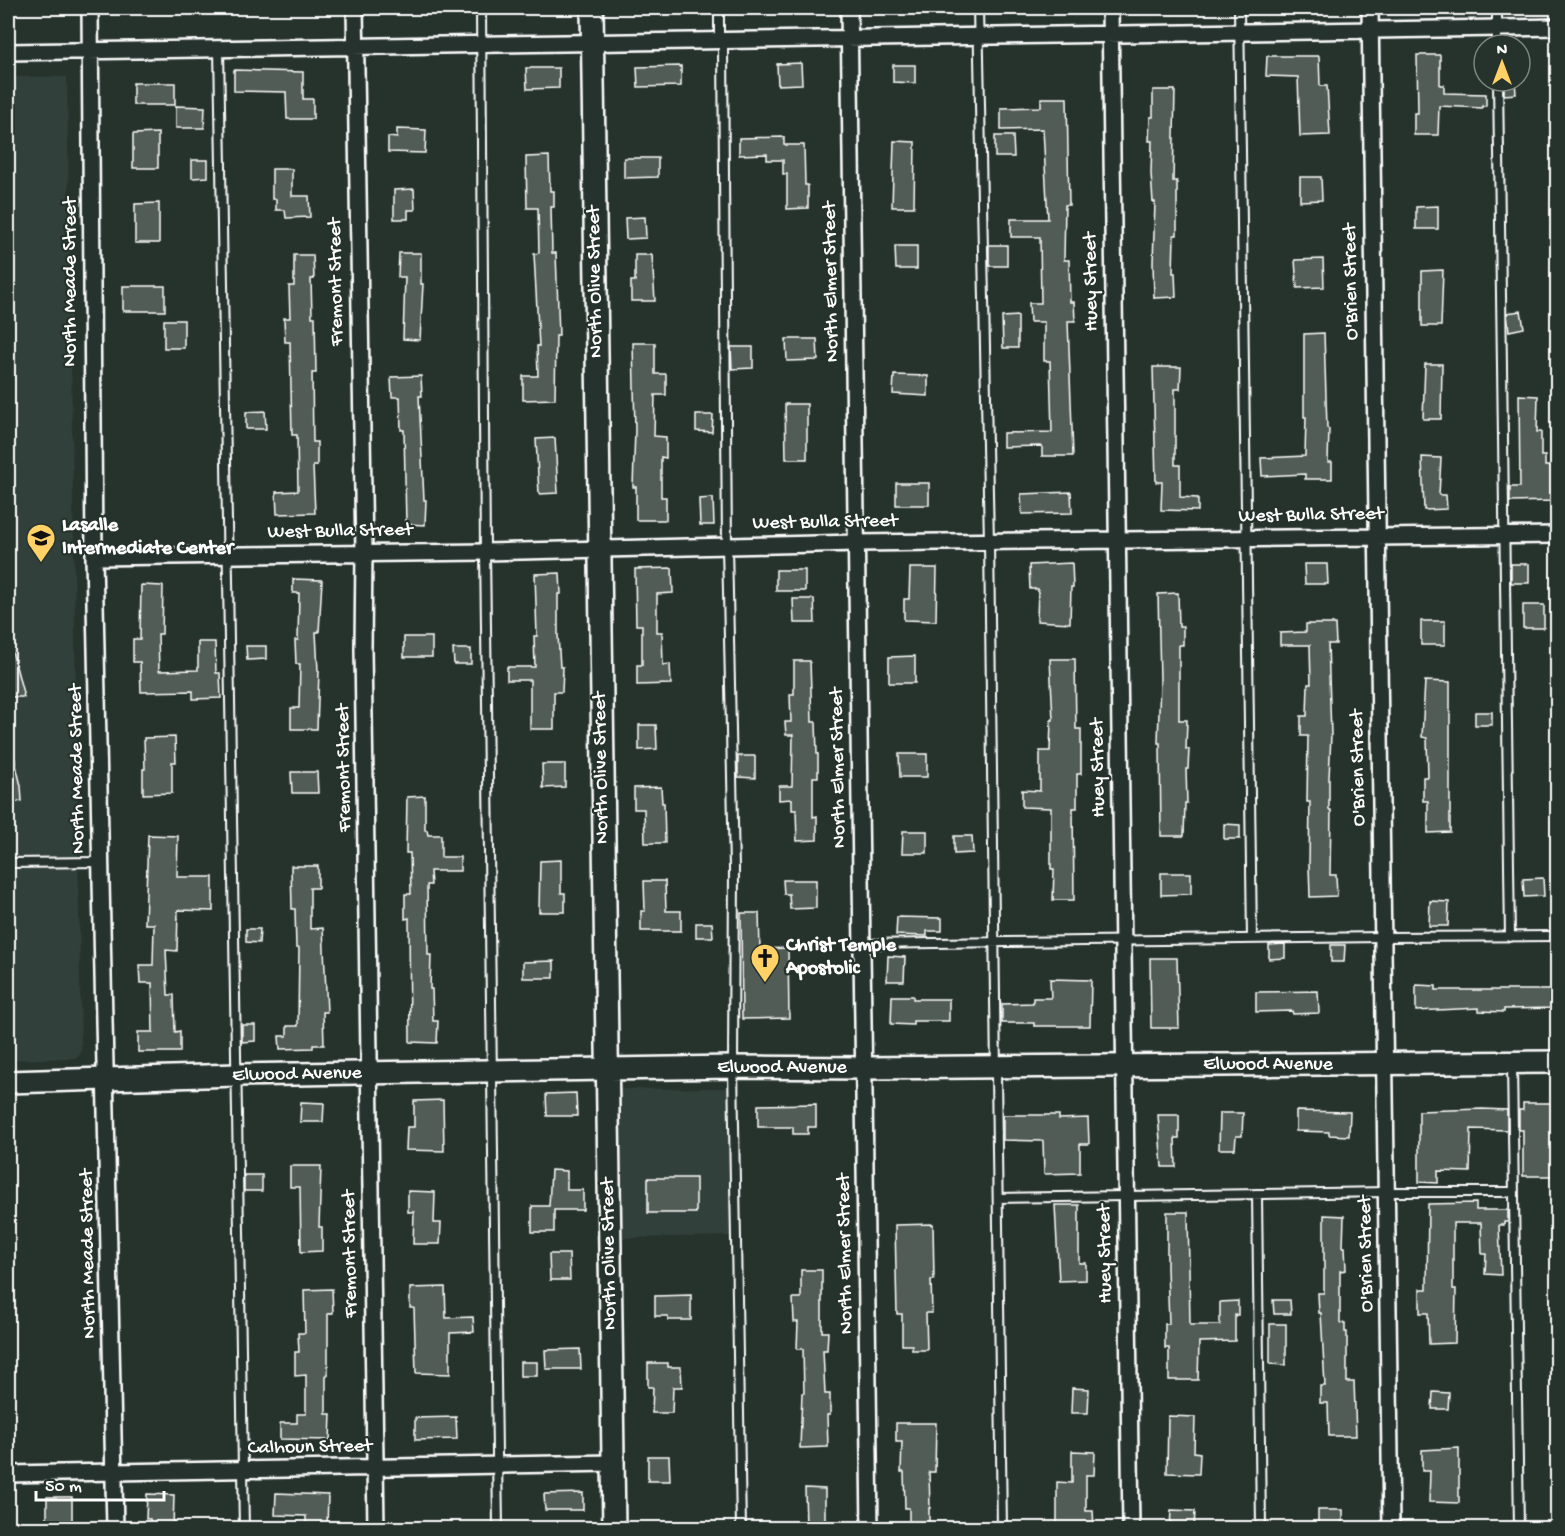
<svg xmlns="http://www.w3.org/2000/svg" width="1565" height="1536" viewBox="0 0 1565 1536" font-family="'Gochi Hand',sans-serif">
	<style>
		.built { fill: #333f3a }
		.building { fill: #515c57; stroke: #fff; stroke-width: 1.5 }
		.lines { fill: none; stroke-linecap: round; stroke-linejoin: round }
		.lane-casing { stroke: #fff; stroke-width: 12 }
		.street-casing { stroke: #fff; stroke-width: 20 }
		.secondary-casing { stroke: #fff; stroke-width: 26 }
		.lane { stroke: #26332d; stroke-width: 8 }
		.street { stroke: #26332d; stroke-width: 15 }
		.secondary { stroke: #26332d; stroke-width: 21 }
		.labels { text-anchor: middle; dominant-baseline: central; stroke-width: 4.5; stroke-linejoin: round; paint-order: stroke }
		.street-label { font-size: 20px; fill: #fff; stroke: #26332d }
		.poi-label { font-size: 20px; font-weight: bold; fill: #fff; stroke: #26332d; text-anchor: start }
	</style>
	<rect width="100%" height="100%" fill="#26332d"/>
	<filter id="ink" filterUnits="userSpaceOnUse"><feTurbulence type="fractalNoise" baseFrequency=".0167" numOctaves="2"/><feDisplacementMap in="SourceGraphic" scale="12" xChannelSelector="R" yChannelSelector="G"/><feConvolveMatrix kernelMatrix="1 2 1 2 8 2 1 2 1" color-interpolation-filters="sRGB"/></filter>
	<g filter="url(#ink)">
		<path class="built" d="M8,77H67L81,1051L79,1056L74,1058L8,1060Z
			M729,1088L731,1236L623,1238L621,1089Z"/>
		<path class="building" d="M1417,55H1440V85H1444V93L1486,94V106H1482V108L1439,106L1438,135H1414V113H1418Z
			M1267,56H1319L1320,86H1327L1330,135L1300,136L1298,77L1266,76Z
			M801,63L802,84L778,85L777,64Z
			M893,65H915V83L893,82Z
			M681,66V86L638,87L637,67Z
			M526,68H559V88L527,89Z
			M234,70L303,72V99H313V119H287L286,92L234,91Z
			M1504,81H1515L1516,94L1504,95Z
			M133,83H175V105H133Z
			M1153,90H1175L1173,181H1177V235H1174L1173,273H1175L1176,297L1154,298L1153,263L1155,202H1153L1151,173L1152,141H1149L1150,117H1153Z
			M1041,98H1067L1069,205H1065L1064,260H1069L1070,302H1074L1075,321H1068L1073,456H1042V446L1003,447V433L1052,432L1050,361H1044V322H1030L1029,303H1041L1040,237H1011V219H1048L1043,129L1001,130V108L1041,107Z
			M176,106L205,107L204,128H176Z
			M397,129L426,130L425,153L388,152V137L397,138Z
			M158,133V168H133V134Z
			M995,136H1013L1014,157H995Z
			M784,137V145H804L805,185H808V208L787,209V174H783V160H767V154L739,155V138Z
			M894,141L915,142L914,207H892Z
			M549,156L550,191H554V207H551L552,253H556L559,336H556L555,399L523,400V376H538L537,346H539L534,254L539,253L538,208H527L526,157Z
			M624,158H658V177L624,178Z
			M192,160H208V177L192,178Z
			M272,169H292V196H309L310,217L286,218L285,210H276V199H272Z
			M1300,177H1321L1322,200L1300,201Z
			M414,189L415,210H408V219H394V190Z
			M159,203V243H135V204Z
			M1438,206V229H1416V207Z
			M645,217L646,238L626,239L625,218Z
			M989,245H1007V266H989Z
			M895,246H917V269H896Z
			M399,253H421V284H423L420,340L403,339L405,277H398Z
			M294,255H313L314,279H311L312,317H315L316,373H312L313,442H317V466H313L315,513L277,514L276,492L298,491L297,435H292L290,342H285L284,318H290L289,286H294Z
			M635,255H652L655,301H631V281H635Z
			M1323,259L1324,287L1297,288L1295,260Z
			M1443,270L1441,326H1422V271Z
			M123,286H165V311H123Z
			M1521,311L1524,328L1509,331L1507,313Z
			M1018,316V348H1003L1002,317Z
			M164,320H184V348H164Z
			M1324,333L1327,428L1329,429L1328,462H1332V479H1305V474L1262,476L1261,458L1305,456L1306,417H1304V334Z
			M786,339H817L818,360L787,361Z
			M633,343H655V374H666V395H655L654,436L666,437V458L661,457V497H666V520H636V487H633L635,430Z
			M731,347H753V368L732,369Z
			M1425,364H1442L1441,419H1423Z
			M1153,367H1181L1180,389H1175V465H1180V497L1198,498V511L1161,510L1162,482H1156Z
			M894,375L928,376V396L893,394Z
			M421,376L422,396H419L424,500H426L425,525L406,524L404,430H401L400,397H392L391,377Z
			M1519,395L1538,396L1537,432H1541V456H1545V466H1557V501L1510,502V487H1520Z
			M785,404H807V459H786Z
			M265,411L266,429H246V412Z
			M696,415H713L712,432L696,431Z
			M555,438L558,493L539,494L536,439Z
			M1422,457L1441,458L1439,495H1446L1447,509L1424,510Z
			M896,483H929V505H896Z
			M1071,492L1072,513L1022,514L1021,494Z
			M713,498L714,525H700L699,499Z
			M1072,563L1073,587H1071L1070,623L1037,621L1038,589H1030L1029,565Z
			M1304,564H1327L1328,584H1305Z
			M1511,564H1529V583H1511Z
			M672,568L673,593L657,594V632H662L663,665L670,664L671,684L637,685V665H642V625H636L635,569Z
			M910,568H937L936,621L904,620V599H909Z
			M776,570H805V591H776Z
			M560,573L561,594H558V635L560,667H563L562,692H554V729H530V680H507V667H535L534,636H537L535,574Z
			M293,579L322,580L319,632H316L318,671H319L317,729H291V708H299L300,664H296L295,640H298L299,593H293Z
			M141,585L163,586L162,634H158L159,671L198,670V642H215L216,673H220L221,698L193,699V691L141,692L140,662H133V639H140Z
			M1178,593L1179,627H1183V645H1179V720H1187L1186,749H1189L1188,769H1186L1187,803H1185L1184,836H1161L1160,743H1158L1160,680L1158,594Z
			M793,599H814L815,623H794Z
			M1523,605H1544V628H1523Z
			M1421,621H1445V645H1421Z
			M1306,624H1335L1336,644H1328L1331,735L1329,778V810H1331L1330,875H1336L1337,896L1310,897L1309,865L1310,802H1307L1308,736H1301V716H1307L1308,684H1311L1310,645H1280V633L1306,632Z
			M404,637H432V657H404Z
			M246,646H266V659L247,660Z
			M453,649H471V664H454Z
			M12,651L24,697H8V652Z
			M915,656V683H889V657Z
			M1050,659H1075L1076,729H1081V774H1077V808H1073L1074,900H1053L1054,869H1051V808L1022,807V790L1040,791V751H1050L1051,720H1053Z
			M794,661H810L812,722H816L817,754H818V777H813V817L817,816V840L797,841L796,810H792V799L779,800V786H792L793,735H786L785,722H791L790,694H794Z
			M1425,681L1450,682V832L1428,833V801H1423V777H1428L1427,738L1422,737Z
			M1475,712H1492V725H1475Z
			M639,725H656L657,749L639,750Z
			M175,737L176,762H172V793L143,794V769H145L144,738Z
			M13,752L21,786L22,801L8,804V753Z
			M899,754H927V777H900Z
			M738,756H755V778L738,777Z
			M542,764H565V787L543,788Z
			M291,772H317L318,793H292Z
			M661,787L662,803H664L665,843H645L644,809H634V788Z
			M425,796V830H427L428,835H441V857H460V871H430L431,885H427L428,955H431L430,989H432L433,1021H438L437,1043L410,1042L409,918L405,919V894H411L410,853H406L407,797Z
			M1224,824L1240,825V839H1224Z
			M903,831H927V853H902Z
			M148,835L178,836L177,877H213V911L178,910L177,951L166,950L168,995H174L175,1032L180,1031V1052H138V1032H153L152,983H140L139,965H153L154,924H145Z
			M954,836H972L973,853L954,854Z
			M561,860V893H565V912H539L540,861Z
			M291,866H318V888H310V929L323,928L327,1012H323L324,1045H313V1048L280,1049L279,1036H287V1026H298L299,948H296L295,909H292Z
			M1161,873H1191V894L1161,895Z
			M1543,878L1544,896L1524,897L1523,879Z
			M783,880H816V908L790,909L789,894H784Z
			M644,881H665L666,911H681V931H641V911H645Z
			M1430,901L1449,902L1448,926H1429Z
			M741,913H759L760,949L788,948L789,1018L742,1019Z
			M897,917L942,918V931H927V936L896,935Z
			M696,923H712L713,937H696Z
			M246,929H260L259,943L246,942Z
			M1285,944V958L1269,959V945Z
			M1331,945H1345L1344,962H1331Z
			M888,956L905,957L904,981H887Z
			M1150,958H1177L1179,1028H1151Z
			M554,961V978H523V962Z
			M1050,979L1091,980L1090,1026H1034V1023H1002V1004L1033,1003V998H1051Z
			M1416,985L1436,986V990H1557V1008L1504,1009V1012L1479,1011V1008L1416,1011Z
			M1318,991L1319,1013L1293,1014L1292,1011L1256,1012V992Z
			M892,996H913V999H949V1021H913V1025L891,1024Z
			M242,1025H255V1041L242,1042Z
			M576,1093L577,1116H547L546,1094Z
			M443,1100L444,1151L406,1150L407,1127H414V1101Z
			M301,1102L324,1103L323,1122H300Z
			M1523,1103H1555V1176H1523V1130H1519V1110H1523Z
			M816,1104V1127H808V1134H793V1127H758V1105Z
			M1482,1109L1507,1110V1130L1471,1129L1470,1172L1438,1171V1183L1419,1182V1111Z
			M1296,1111L1350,1112L1349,1136L1329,1135V1132L1296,1131Z
			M1220,1113H1243L1242,1136H1236L1235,1149H1219Z
			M1003,1115H1059V1119L1088,1118L1089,1144H1080V1173L1044,1174L1043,1141L1003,1140Z
			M1158,1115H1179V1138H1175L1176,1167H1162Z
			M290,1166H321L319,1227H322V1251L301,1252L300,1187H290Z
			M551,1170L567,1171V1190H583V1210H554V1232H532V1206H549Z
			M244,1175H262V1191H244Z
			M648,1178H696V1213H648Z
			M408,1191L435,1192L434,1223H441L440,1244H413L414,1212H408Z
			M1476,1203V1210H1508V1222H1504V1225H1499L1501,1275L1485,1274L1486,1254H1482L1481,1223H1453V1289H1456L1455,1343L1429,1344L1428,1313H1420V1289H1427L1428,1204Z
			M1055,1205H1079V1263H1086V1280L1059,1281Z
			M1167,1212H1188L1190,1325H1220V1302L1238,1301V1315H1235V1341L1199,1342L1198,1380H1169V1348H1165V1324H1169L1167,1268Z
			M1324,1215L1344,1216L1343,1247H1345L1346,1270L1340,1271V1323H1345V1332H1347V1382H1354L1356,1436H1329L1328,1403H1320V1386H1325L1321,1313H1319L1318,1293H1324Z
			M933,1224L934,1280H931L932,1313H926L927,1350H912V1345H902V1314H897L895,1225Z
			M549,1254H569L570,1280H550Z
			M801,1270H822V1332H828L827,1350H823L825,1394H830V1415H827L828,1447L800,1448L802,1393H804L803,1349H797L798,1322H794L793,1298H801Z
			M445,1287L446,1318L473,1317L474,1332L450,1333V1374L416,1373L414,1308H410V1288Z
			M332,1289L333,1313L328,1314V1375H326V1414H331L330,1440L280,1439V1423H297V1414H306V1375L295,1376V1352H299L298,1333H305L304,1290Z
			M691,1295V1320H668V1316H655V1296Z
			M1273,1300H1290L1291,1314H1274Z
			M1270,1324H1286V1365L1270,1364Z
			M580,1349L581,1369H546L545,1350Z
			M520,1362H537V1376H520Z
			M648,1363H668V1367H681L682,1387H673L672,1413H652L653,1387H648Z
			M1072,1388L1089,1389L1088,1413H1071Z
			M1433,1392L1449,1393L1448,1409H1432Z
			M1168,1416L1195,1417L1194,1452L1200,1453L1199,1474L1167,1473Z
			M456,1417L457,1439L415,1440V1418Z
			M896,1423H936L935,1472H929L930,1508H929V1528H909V1508H905L904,1472H901L902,1442H896Z
			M1459,1448V1503L1429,1502L1430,1471H1422V1450Z
			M1072,1451L1095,1452L1094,1475H1086V1511H1093L1094,1528H1057V1482L1072,1483Z
			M648,1456H669L670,1481H648Z
			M805,1488L825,1489V1528H806Z
			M276,1493L328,1495L327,1528H306V1516L275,1515Z
			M583,1493V1510H545L544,1494Z
			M147,1494L174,1495L173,1528H150V1519H146Z
			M47,1497H72V1528H47Z
			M1171,1510L1195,1511L1194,1528H1170Z
			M1318,1510H1343V1528H1318Z"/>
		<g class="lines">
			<g class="lane-casing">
				<path id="lane" d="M481,8L485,552L498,1528
					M719,8V37L723,48L727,546L734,868L733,1067L741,1528
					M978,8L989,542L1002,1528
					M1239,8L1252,938
					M1497,8V45
					M219,48L244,1528
					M1498,81L1510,937
					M8,863L101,862
					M862,944L1383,937L1558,936
					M1512,1065L1519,1528
					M1257,1194L1261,1528
					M998,1198L1388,1192H1514"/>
			</g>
			<g class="street-casing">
				<path id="street" d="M90,8L94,557L115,1528
					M355,8L364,553L363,649L376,1528
					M849,8L870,1528
					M1110,8L1131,1528
					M1370,8L1391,1528
					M8,52L1558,27
					M94,557L485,552L857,543L1558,535
					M8,1474L613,1463"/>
			</g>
			<g class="secondary-casing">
				<path id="secondary" d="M592,8L614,1528
					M8,1082L237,1075L733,1067L864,1068L1558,1062"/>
			</g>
			<use href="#lane" class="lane"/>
			<use href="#street" class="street"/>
			<use href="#secondary" class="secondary"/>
		</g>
	</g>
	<defs>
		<g id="school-pin" transform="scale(1.5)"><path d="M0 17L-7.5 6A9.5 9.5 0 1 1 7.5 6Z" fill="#ffd166" stroke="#26332d"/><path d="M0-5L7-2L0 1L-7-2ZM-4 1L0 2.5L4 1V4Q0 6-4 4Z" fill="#111"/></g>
		<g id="church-pin" transform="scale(1.5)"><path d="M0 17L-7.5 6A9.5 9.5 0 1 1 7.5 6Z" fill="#ffd166" stroke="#26332d"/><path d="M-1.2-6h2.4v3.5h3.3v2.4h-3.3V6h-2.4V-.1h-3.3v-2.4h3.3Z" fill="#111"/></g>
	</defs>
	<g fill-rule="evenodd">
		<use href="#school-pin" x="41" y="538"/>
		<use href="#church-pin" x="765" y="958"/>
	</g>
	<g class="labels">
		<g class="street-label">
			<text transform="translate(71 282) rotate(-90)">North Meade Street</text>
			<text transform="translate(337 282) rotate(-91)">Fremont Street</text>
			<text transform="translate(596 282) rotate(-91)">North Olive Street</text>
			<text transform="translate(832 282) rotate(-91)">North Elmer Street</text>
			<text transform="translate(1092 282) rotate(-91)">Huey Street</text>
			<text transform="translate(1352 282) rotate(-91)">O'Brien Street</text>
			<text transform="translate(1311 516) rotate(-1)">West Bulla Street</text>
			<text transform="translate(825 523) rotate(-1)">West Bulla Street</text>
			<text transform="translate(340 532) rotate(-1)">West Bulla Street</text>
			<text transform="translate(345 768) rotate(-91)">Fremont Street</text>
			<text transform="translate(602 768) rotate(-91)">North Olive Street</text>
			<text transform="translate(839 768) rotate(-91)">North Elmer Street</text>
			<text transform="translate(1099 768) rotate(-91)">Huey Street</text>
			<text transform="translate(1359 768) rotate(-91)">O'Brien Street</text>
			<text transform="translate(78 769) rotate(-91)">North Meade Street</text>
			<text x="1268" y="1065">Elwood Avenue</text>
			<text x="782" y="1068">Elwood Avenue</text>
			<text transform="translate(297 1075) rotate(-1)">Elwood Avenue</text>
			<text transform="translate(89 1254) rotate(-91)">North Meade Street</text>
			<text transform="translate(351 1254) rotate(-91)">Fremont Street</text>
			<text transform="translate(610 1254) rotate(-91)">North Olive Street</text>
			<text transform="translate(846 1254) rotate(-91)">North Elmer Street</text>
			<text transform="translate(1106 1254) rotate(-91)">Huey Street</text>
			<text transform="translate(1367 1254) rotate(-91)">O'Brien Street</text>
			<text transform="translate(310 1448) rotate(-1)">Calhoun Street</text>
		</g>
		<g class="poi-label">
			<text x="62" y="526">Lasalle<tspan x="62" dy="23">Intermediate Center</tspan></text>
			<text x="786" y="946">Christ Temple<tspan x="786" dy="23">Apostolic</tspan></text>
		</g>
	</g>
	<rect width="1565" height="1536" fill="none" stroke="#26332d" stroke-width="30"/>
	<rect x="15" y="15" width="1535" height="1506" fill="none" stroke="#fff" stroke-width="2" filter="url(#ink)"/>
	<g transform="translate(1502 63)"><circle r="28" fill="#26332d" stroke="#7d8581" stroke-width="1.5"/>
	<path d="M0-4.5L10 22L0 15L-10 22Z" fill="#ffd166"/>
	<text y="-9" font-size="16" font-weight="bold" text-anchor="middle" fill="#ffffff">N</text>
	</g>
	<path d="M36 1491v9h128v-9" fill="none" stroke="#ffffff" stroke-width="3"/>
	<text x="45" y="1491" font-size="18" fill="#ffffff" stroke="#26332d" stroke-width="4.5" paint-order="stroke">50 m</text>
</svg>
